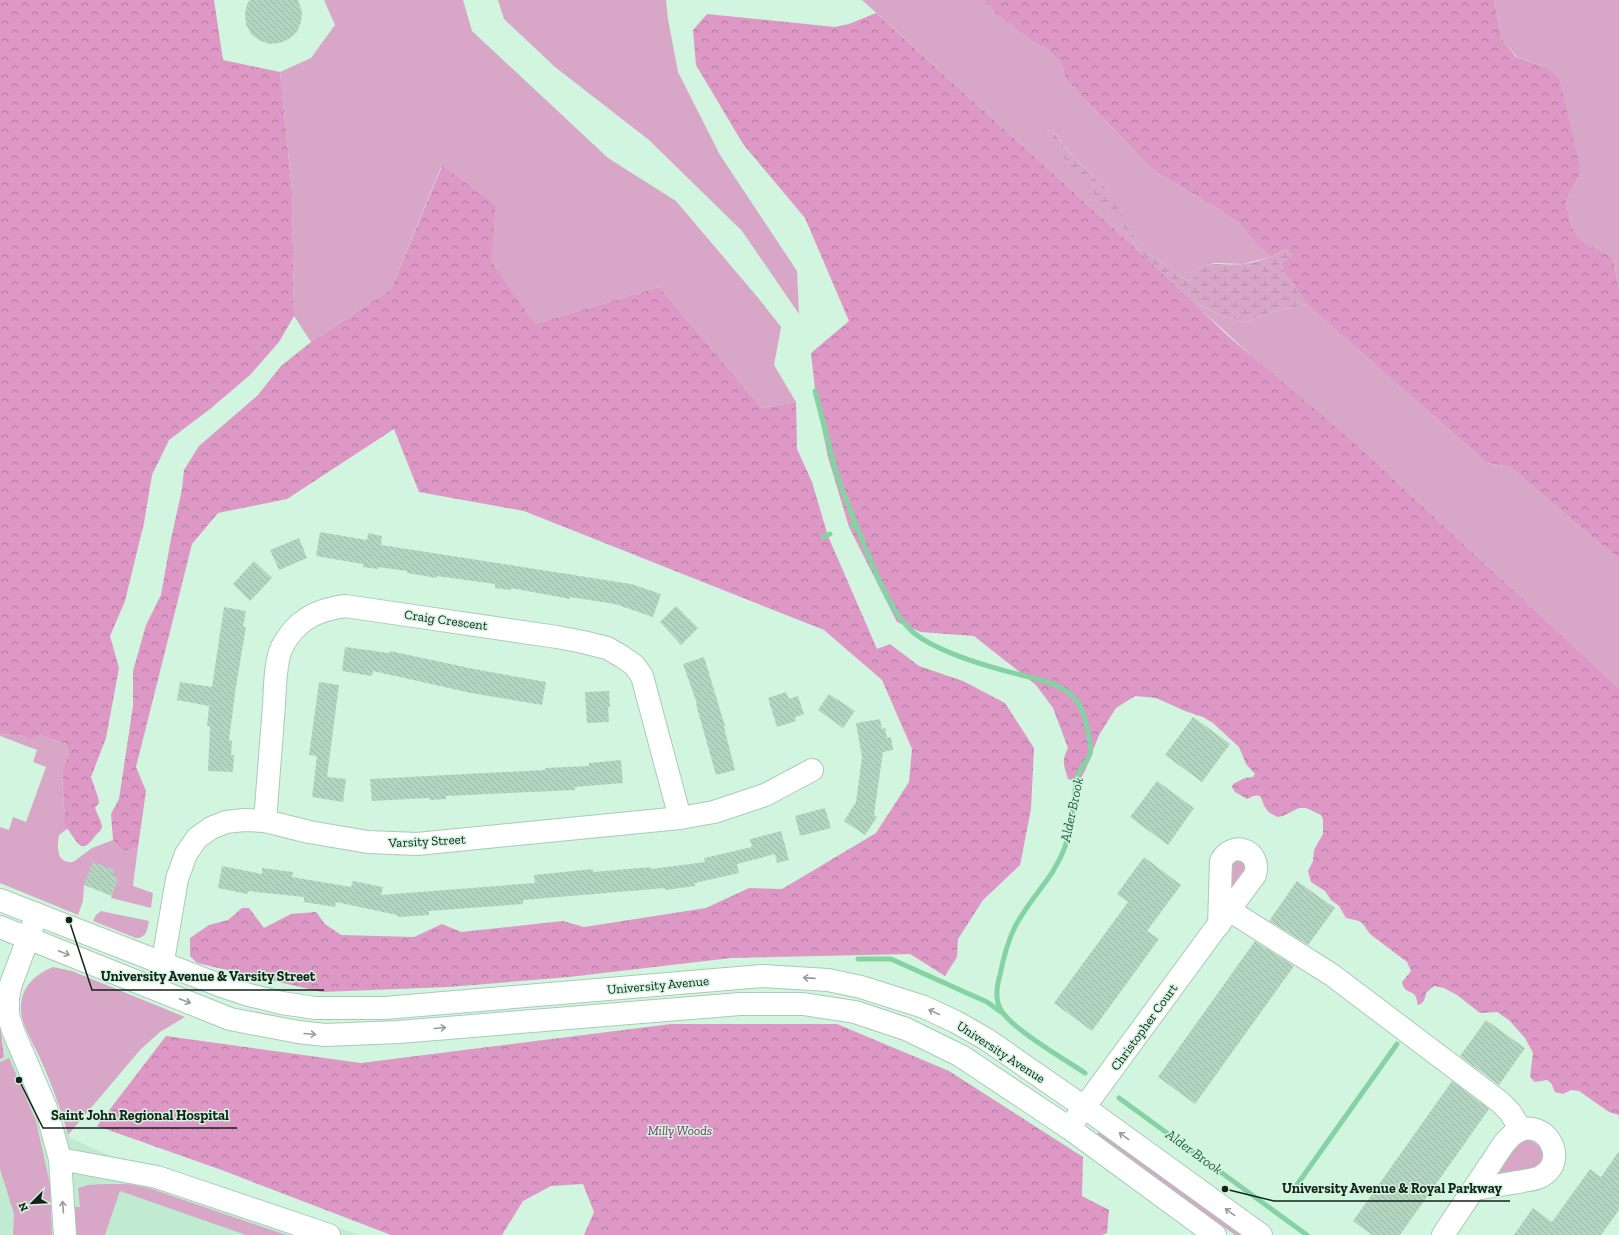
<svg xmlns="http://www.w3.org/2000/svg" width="1619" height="1235" viewBox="0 0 1619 1235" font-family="'Zilla Slab',serif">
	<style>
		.built { fill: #c0ebd0 }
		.grass { fill: #d8a7c7 }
		.forest { fill: url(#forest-crowns) }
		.wetland { fill: url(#wetland-marsh) }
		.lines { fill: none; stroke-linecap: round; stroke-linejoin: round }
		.stream { stroke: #85d3a5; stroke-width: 5 }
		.building { fill: url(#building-back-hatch) }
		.minor-casing { stroke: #a9cbb6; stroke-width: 24 }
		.major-casing { stroke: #a9cbb6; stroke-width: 24 }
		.minor { stroke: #fff; stroke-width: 22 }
		.major { stroke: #fff; stroke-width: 22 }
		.oneway { stroke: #969c98 }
		.labels { text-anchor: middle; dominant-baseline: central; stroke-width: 3; stroke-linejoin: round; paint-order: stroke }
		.street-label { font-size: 13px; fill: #15221a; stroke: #d2f5df }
		.park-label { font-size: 13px; font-style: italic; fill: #80306a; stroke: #d2f5df }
		.water-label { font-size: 14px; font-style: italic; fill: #266041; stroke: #d2f5df }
		.leader { fill: none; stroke: #15221a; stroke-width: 1.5 }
		.callout-dot { fill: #15221a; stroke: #d2f5df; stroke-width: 1.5 }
		.callout-label { font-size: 14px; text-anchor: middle; font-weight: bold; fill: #15221a; stroke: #d2f5df; stroke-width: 3; stroke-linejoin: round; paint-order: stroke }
	</style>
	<defs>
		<pattern id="forest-crowns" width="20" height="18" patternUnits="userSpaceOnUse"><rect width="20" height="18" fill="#dd98c6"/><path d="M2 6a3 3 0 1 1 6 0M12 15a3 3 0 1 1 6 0" fill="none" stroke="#b27ca0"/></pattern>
		<pattern id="wetland-marsh" width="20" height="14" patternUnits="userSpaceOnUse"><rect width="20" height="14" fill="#d8a7c7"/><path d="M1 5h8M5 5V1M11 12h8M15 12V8" fill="none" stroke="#b88faa"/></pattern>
		<pattern id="building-back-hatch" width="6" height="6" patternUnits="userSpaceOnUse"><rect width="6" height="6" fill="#b4d6c1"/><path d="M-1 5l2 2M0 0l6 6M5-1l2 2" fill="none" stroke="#9ab7a5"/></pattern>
	</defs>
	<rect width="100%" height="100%" fill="#d2f5df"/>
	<path class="built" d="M0,1021L6,1023L70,1138L113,1157L162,1167L360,1235H0Z"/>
	<path class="grass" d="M324,0H463L472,31L608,158L676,201L759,299L781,327L774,365L796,402L762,408L659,287L535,324L490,261L496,205L441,167L391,289L311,342L294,316L292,191L280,72L311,58L335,25Z
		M498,0H666L668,19L678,72L720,155L797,271L799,314L742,231L649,140L555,67L504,19Z
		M862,0H983L998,15L1034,43L1047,49L1061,63L1066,80L1155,172L1207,202L1239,223L1256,244L1271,257L1243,264L1215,263L1198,267L1195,277L1189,281C1178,277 1171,269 1162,262C1157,258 1149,255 1144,250C1130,234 1123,212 1111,195C1100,180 1084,169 1072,155C1064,146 1057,133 1047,128L1125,230L1141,253Z
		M1494,0H1619V290L1613,258C1603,251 1592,248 1583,241C1571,233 1569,215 1566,202L1581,172L1548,68L1517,57L1502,39Z
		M1191,301L1222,316L1246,322L1274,311L1307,305L1487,463L1510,467L1603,546L1619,558V688L1357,445L1291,391Z
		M0,733L15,736L19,735C31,741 29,736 40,735L66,744L69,754L63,766L62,771L64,808C66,815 64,823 67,829L59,835C57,847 56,864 73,862L92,848L113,840L120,849L130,851L138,847L133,886L153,893L151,908L111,898L118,878L112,876L84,885L83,901L78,915L0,883V827L9,830L13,817L26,822L46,767L33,762L37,750L0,736Z
		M1238,860L1244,862L1246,868L1232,887L1230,886L1232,865Z
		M101,911L149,921C147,930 147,938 136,938L93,921L96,915Z
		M53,967L72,971L185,1017L160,1032L140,1050L68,1135C61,1109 51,1083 40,1058C34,1045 21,1024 21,1010C20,988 34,975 53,967Z
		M9,1058L36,1121L50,1184L52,1235H13L14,1214L0,1169V1062Z
		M1100,1131L1247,1235H1235L1099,1138L1097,1134Z
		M1527,1140C1541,1141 1549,1158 1536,1167C1528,1171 1507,1174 1499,1175C1501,1165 1517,1142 1527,1140Z
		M104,1184H128L149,1188L286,1235H246L120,1191L105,1235H75V1207H80L78,1188L88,1185Z"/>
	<path class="forest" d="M0,0H214L223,60L280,72L292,191L294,316L279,342L250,375L210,409L169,440L152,475L144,523L125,601L110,636L119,668L106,738L91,777L98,797L99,803L95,808C97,814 101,820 102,826C102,830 98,833 95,836C83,852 81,848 71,834C70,831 67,829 65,826C63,821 66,815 64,808L62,771L63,766L69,754L66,744L40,735L29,739L19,735L15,736L0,733Z
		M983,0H1494L1502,39L1516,57L1548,68L1559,78L1581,172L1566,202C1569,215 1571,233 1583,241C1592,248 1604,251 1613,258L1619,290V558L1603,546L1510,467L1487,463L1307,305L1281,265L1287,249L1271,257L1256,244L1239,223L1207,202L1155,172L1066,80L1061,63L1047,49L1034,43L998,15Z
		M876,13L1141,253L1227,335L1357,445L1619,688V1115L1609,1112L1579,1091L1571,1090L1563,1094L1555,1092L1551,1083L1547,1080L1535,1082L1530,1077L1533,1053L1525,1038L1509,1020L1497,1012L1480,1013L1457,995L1444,988L1434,986L1426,993C1425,999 1424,1003 1418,1005C1417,1002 1417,1000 1416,997C1413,990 1404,994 1402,982L1411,971L1407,962L1370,934L1363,924L1359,921L1346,918L1339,906L1331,900L1325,891L1311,882L1308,871L1313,861L1314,850L1323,834V819L1321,815L1306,808H1299L1283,816L1277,817C1274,815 1269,813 1267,810C1259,800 1265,790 1247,799L1235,792L1232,787L1233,784L1245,778L1253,777L1255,774L1246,764L1239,747L1213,723L1203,717L1185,711L1156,698L1135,696L1116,708L1099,735L1085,771L1080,779L1075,781L1068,779C1064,765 1061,762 1068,748L1053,708L1036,685L974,636L921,632L897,622L849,527L828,457L816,398L811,353L849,321L805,218L743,144L696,65L693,30L707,14L835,27L849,24Z
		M442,166L496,205L491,261L535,324L659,287L762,408L796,402L797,449L812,482L828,536L877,649L890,644L919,666L963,681L1005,703L1034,748L1031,809L1020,865L983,900L958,939L957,957L945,976L910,954L731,958L569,977L448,987L322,992L197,963L190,956V938L209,925L228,920L242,908H249L264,928L291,914L316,912L325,924L341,935L414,937L442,924L461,932L563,921L584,927L706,908L749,888L782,889L876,833L909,782L912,749L882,680L824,630L524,511L419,492L394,429L287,499L218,513L192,544L136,767L146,791L138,847L130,851L120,849L113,840L111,814L119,799L133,706V671L146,625L161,595L170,544L182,489L184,470L199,446L258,395L281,366L311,342L391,289Z
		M671,1024H837L949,1071L1083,1157L1082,1196L1109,1210L1107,1233L1102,1235H584L594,1212L583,1184L551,1186L523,1201L502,1235H391L219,1169L97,1126L166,1036L361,1063Z
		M0,1027L4,1057L0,1059Z"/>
	<path class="wetland" d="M1047,127C1057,134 1063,145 1071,154C1083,168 1098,179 1110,193C1124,211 1129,234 1145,250C1149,255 1157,258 1162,262C1172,269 1178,277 1189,281L1195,277L1198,267C1215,261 1226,266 1243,264C1259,262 1274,256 1287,249L1293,255L1281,265L1307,305L1274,311L1246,322L1222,316L1191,301L1141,253L1125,230L1066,161Z"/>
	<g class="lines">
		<path class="stream" d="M815,391L837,476L856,525
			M852,526L856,525C869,556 888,611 914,633C939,653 989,667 1021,675C1036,679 1053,682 1066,691C1081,700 1085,717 1088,732C1089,739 1092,747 1090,754C1087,763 1079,769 1077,777C1073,800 1073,824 1065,847C1053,880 1028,899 1014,929C1007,943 1003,960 1000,975C997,985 995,998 1000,1008C1007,1026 1066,1060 1085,1073
			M823,537L830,534
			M858,959H891L987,1002L1001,1012
			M1119,1098L1307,1235
			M1294,1189L1397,1044"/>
	</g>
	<path class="building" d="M250,0H298L302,12L301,22L297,32L289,39L280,43L269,44L259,40L251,34L246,24L245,14L247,4Z
		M320,532L367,540L368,533L382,536L381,545L631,584L661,594L653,617L615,604L570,597V599L511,588V590L495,588V584L437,576V578L407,573V571L378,567L377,569L363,567V564L316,556Z
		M299,538L307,558L279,570L270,550Z
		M254,561L272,578L250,601L233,584Z
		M676,606L698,628L681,645L660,622Z
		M224,607L246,611L243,627H246L236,686L229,740L232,741L231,755H234L233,772L208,771L210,726H207L209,706L177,700L180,682L212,687Z
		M345,647L389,653L390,651L474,669L546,682L542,705L471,693L373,671L372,676L342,671Z
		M704,657L725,726L724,727L735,770L716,775L696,704H697L683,664Z
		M319,682L339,685L327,777L346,779L343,802L312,797L317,756L309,755Z
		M609,691L610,707H608L609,722L587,723L585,692Z
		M786,692L789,699L798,696L804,714L795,717L796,721L777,727L768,698Z
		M829,694L855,711L843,728L818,710Z
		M1193,717L1230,744L1202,782L1165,755Z
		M880,719L882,729L885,728L887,738L891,737L893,750L883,752L874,815L877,817L865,835L844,821L856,802L862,757L856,723Z
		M621,760L623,783L575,787V790L446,796V799L429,800V798L372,801L370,779L545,770V768L589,766V763Z
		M1157,781L1194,808L1168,845L1130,817Z
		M825,808L831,828L800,836L795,816Z
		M781,831L789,860L777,863L775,854L737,864L739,873L695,883V886L665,890V888L523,900V904L429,911V915L398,917L397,915L336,902L335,907L304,902V897L248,891V894L218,888L222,866L262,874V868L293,872L292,877L351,887L353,881L383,887L381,895L535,883L534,875L593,869V872L651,867V869L705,862L704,858L752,847L750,839Z
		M1144,857L1181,885L1147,931L1159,939L1092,1031L1054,1003L1128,902L1117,894Z
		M93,862L114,870L112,876L118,878L112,896L84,885Z
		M1297,881L1335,908L1308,945L1269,921Z
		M1255,941L1294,966L1195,1104L1158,1077Z
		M1486,1020L1525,1048L1499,1085L1460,1056Z
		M1452,1081L1489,1109L1400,1235H1372L1353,1221Z
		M1619,1151V1210L1601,1235H1514L1533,1208L1552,1222L1590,1169L1601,1177Z"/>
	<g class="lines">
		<g class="minor-casing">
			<path id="minor" d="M265,821C268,782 271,744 274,705C275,689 275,661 282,647C296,620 316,610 345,606L557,637L583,642L607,648L621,656L634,665L642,676L680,818
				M1229,910L1332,975L1500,1102L1510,1112L1521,1130
				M37,914L11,984L8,997V1015L14,1033L46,1108L60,1159L65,1235
				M158,990L177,879L186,854L197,838L211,828L226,822L244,820L265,821L309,832L368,842L417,844L680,818L714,812L765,795L812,770
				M1069,1128L1229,910L1255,875C1262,851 1233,839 1221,861L1219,925
				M60,1159L157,1177L329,1235
				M1443,1235C1458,1212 1474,1189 1489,1166C1497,1155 1504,1140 1515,1133C1544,1114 1572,1161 1540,1177C1534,1180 1526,1180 1519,1182C1504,1184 1489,1187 1474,1189"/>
		</g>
		<g class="major-casing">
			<path id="major" d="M0,900L219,985L249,995L282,1003L315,1008H385L762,976L828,980L861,987L924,1007L956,1022L986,1039L1084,1107L1261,1235
				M0,927L230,1019L298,1032L325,1035L399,1032L740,1004H803L855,1012L906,1029L961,1056L1069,1128L1215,1235"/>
		</g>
		<use href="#minor" class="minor"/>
		<use href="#major" class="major"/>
	</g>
	<defs><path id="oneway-shaft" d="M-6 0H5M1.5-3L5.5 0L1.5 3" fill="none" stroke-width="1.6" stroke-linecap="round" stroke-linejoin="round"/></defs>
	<g class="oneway">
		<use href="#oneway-shaft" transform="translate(64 953) rotate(22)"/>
		<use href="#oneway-shaft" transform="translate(809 978) rotate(-176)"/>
		<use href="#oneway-shaft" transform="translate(185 1001) rotate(21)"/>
		<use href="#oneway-shaft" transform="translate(934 1012) rotate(-155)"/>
		<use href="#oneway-shaft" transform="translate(440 1028) rotate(-5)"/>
		<use href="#oneway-shaft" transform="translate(310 1034) rotate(5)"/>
		<use href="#oneway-shaft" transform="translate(1124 1136) rotate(-144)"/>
		<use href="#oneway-shaft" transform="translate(63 1207) rotate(-94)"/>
		<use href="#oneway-shaft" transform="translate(1230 1212) rotate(-144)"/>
	</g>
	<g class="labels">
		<g class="street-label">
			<text transform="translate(446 620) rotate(8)">Craig Crescent</text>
			<text transform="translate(427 841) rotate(-3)">Varsity Street</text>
			<text transform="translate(658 985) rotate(-5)">University Avenue</text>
			<text transform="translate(1144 1027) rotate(-54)">Christopher Court</text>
			<text transform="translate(1001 1052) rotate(33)">University Avenue</text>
		</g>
		<g class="park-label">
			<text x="680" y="1130">Milly Woods</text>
		</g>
		<g class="water-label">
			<text transform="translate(1072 810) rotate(-78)">Alder Brook</text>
			<text transform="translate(1194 1152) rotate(36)">Alder Brook</text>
		</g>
	</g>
	<path class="leader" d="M69 920L92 990H324M19 1080L43 1128H237M1225 1189L1274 1201H1510"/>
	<g class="callout-dot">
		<circle cx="69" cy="920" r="4"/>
		<circle cx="19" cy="1080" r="4"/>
		<circle cx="1225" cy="1189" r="4"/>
	</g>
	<g class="callout-label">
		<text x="208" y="981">University Avenue &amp; Varsity Street</text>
		<text x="140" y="1120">Saint John Regional Hospital</text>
		<text x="1392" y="1193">University Avenue &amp; Royal Parkway</text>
	</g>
	<g transform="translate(32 1203) rotate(246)" stroke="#d2f5df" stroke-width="3" paint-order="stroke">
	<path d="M0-3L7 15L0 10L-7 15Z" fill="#15221a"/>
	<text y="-6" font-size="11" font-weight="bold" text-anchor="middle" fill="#15221a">N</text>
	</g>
</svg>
